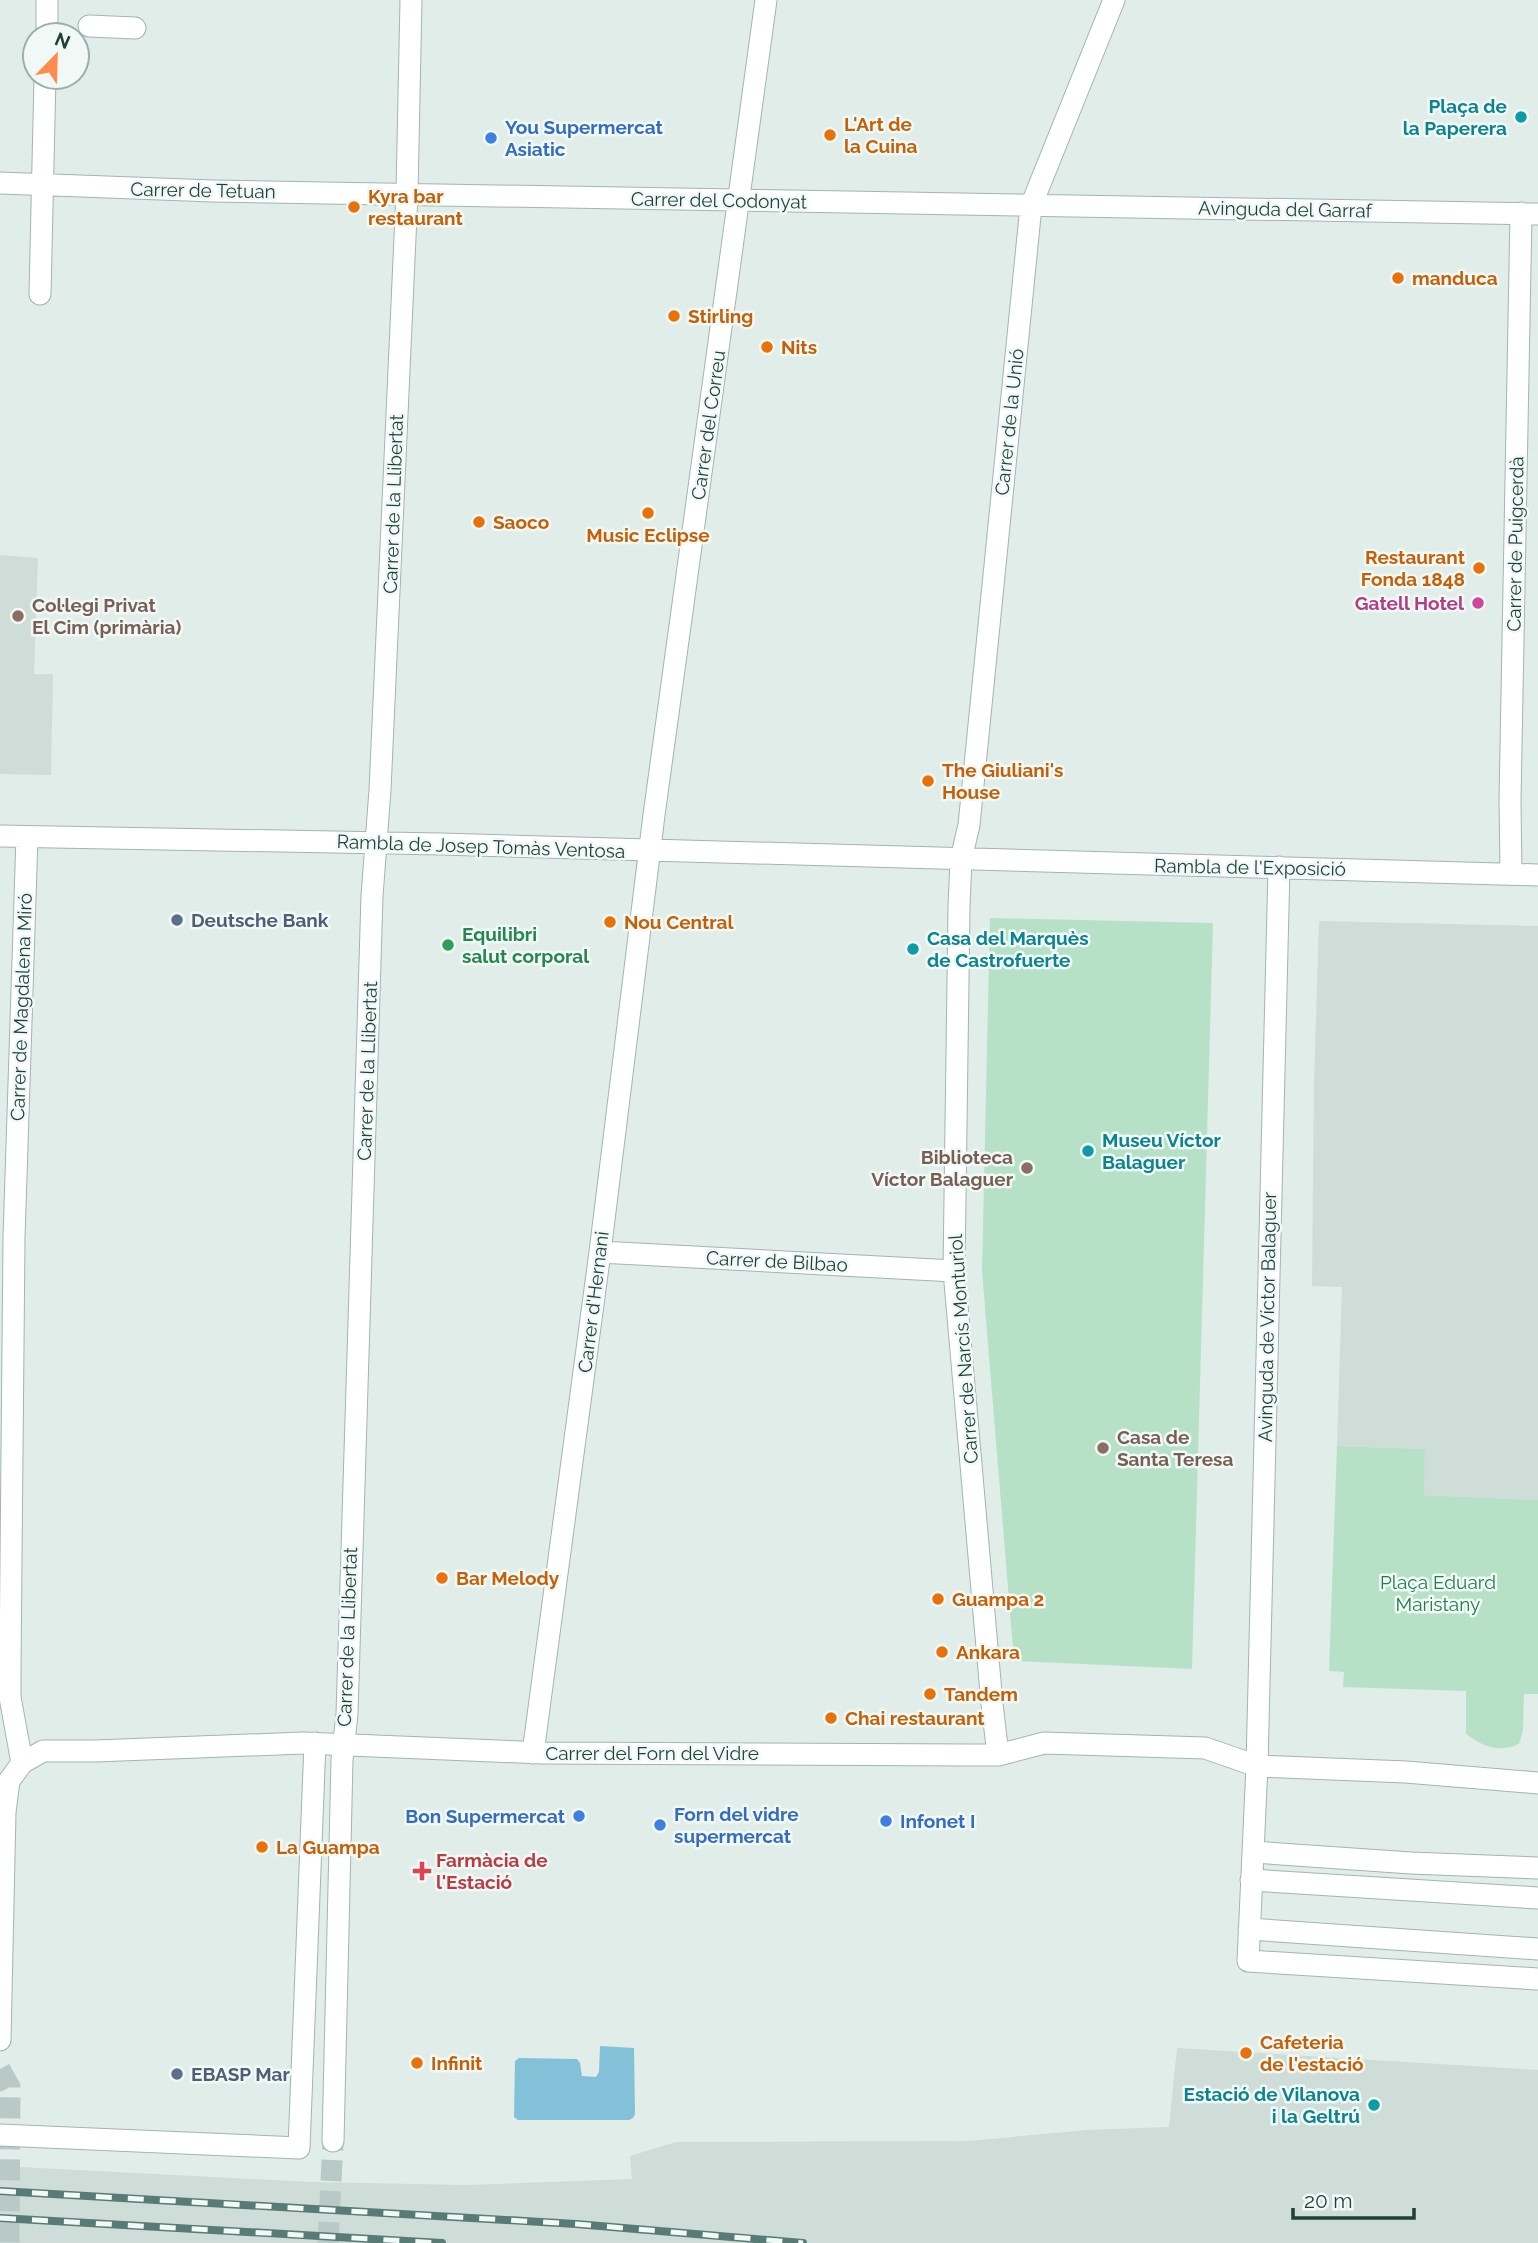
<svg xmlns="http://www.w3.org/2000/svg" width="1538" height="2243" viewBox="0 0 1538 2243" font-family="Raleway,sans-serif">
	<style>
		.built { fill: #ceddd8 }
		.green { fill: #b6e1c7 }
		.water { fill: #82c1d8 }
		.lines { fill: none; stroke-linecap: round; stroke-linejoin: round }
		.minor-tunnel { stroke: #b9cac6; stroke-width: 21; stroke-dasharray: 21 10; stroke-linecap: butt }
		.minor-casing { stroke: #a2b5b1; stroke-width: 23 }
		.minor { stroke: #fff; stroke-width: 21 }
		.rail-casing { stroke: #597b76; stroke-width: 8 }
		.rail { stroke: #f1f9f6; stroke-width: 5; stroke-dasharray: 16; stroke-linecap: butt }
		.culture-dot { fill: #0f9aa8; stroke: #f1f9f6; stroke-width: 2.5 }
		.food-dot { fill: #e8710a; stroke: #f1f9f6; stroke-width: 2.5 }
		.shop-dot { fill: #3f7fe0; stroke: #f1f9f6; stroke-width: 2.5 }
		.hotel-dot { fill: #d1479c; stroke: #f1f9f6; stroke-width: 2.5 }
		.education-dot { fill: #8d6e63; stroke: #f1f9f6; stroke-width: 2.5 }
		.service-dot { fill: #5c6f8a; stroke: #f1f9f6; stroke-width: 2.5 }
		.leisure-dot { fill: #2e9e5b; stroke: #f1f9f6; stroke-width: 2.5 }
		.health-dot { fill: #e0444e; stroke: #f1f9f6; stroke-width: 2.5 }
		.labels { text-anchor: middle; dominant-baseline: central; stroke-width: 5; stroke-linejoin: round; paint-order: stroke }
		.culture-label { font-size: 19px; font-weight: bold; fill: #0d838f; stroke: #f1f9f6; text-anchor: end }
		.food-label { font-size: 19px; font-weight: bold; fill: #c56008; stroke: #f1f9f6; text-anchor: start }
		.shop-label { font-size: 19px; font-weight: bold; fill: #366cbe; stroke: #f1f9f6; text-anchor: start }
		.street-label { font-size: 19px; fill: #1f3f3a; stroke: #f1f9f6 }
		.hotel-label { font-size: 19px; font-weight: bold; fill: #b23c85; stroke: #f1f9f6; text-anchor: end }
		.education-label { font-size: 19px; font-weight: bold; fill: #785e54; stroke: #f1f9f6; text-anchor: start }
		.service-label { font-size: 19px; font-weight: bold; fill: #4e5e75; stroke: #f1f9f6; text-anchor: start }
		.leisure-label { font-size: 19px; font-weight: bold; fill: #27864d; stroke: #f1f9f6; text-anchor: start }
		.park-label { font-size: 19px; fill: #247b50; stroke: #f1f9f6 }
		.health-label { font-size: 19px; font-weight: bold; fill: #be3a42; stroke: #f1f9f6; text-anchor: start }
	</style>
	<rect width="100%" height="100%" fill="#e0ede9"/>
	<path class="built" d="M0,555L38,558L34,674H53L51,775L0,774Z
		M1319,921L1538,926V1500L1423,1495L1425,1449L1337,1446L1342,1287L1312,1286L1314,1082Z
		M1177,2048L1538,2070V2243H0V2166L310,2182L466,2185L632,2179L630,2156L676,2142L969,2141L1086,2130L1169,2127Z"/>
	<path class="green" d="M990,918L1213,923L1192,1669L1014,1661L982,1271Z
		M1337,1446L1425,1449L1424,1495L1538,1500V1694H1524L1523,1730L1519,1744C1498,1753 1484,1747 1466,1734V1691L1343,1687L1344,1672L1329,1671Z"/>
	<path class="water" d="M600,2046L634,2048L635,2114L633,2118L629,2120H518L514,2117L515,2061L519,2058L577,2059L580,2063L582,2076L596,2077L599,2072Z"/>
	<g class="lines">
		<path class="minor-tunnel" d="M0,2069L10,2087L9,2243
			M328,2243L333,2141"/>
		<g class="minor-casing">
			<path id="minor" d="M89,26L135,28
				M47,35V0
				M0,183L213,191L1538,214
				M40,294L45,77
				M0,836L440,844L1538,875
				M1279,867L1257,1766L1248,1961L1538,1979
				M1511,874L1510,801L1521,213
				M600,1252L954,1271
				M533,1753L600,1252L654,815L766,0
				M998,1755L992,1704L954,1271L959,907L961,859L969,825L1031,206L1114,0
				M22,1763L10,1697V1669L14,1238L27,837
				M1253,1852L1411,1863L1538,1868
				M1251,1880L1538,1898
				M1249,1929L1538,1949
				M0,2040L5,1812L9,1781L22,1763L43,1751H95L303,1743L543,1753L970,1755H998L1044,1743L1205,1748L1257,1766L1406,1772L1538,1783
				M0,2135L299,2148L315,1743
				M333,2141L342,1760L347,1714L372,896L380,790L407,193L411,0"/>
		</g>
		<use href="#minor" class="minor"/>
		<g class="rail-casing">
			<path id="rail" d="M0,2191L576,2224L803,2243
				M0,2218L442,2243"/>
		</g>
		<use href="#rail" class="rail"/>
	</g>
	<g class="culture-dot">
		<circle cx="1521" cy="117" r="7"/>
		<circle cx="913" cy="949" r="7"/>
		<circle cx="1088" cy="1151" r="7"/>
		<circle cx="1374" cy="2105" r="7"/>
	</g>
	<g class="food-dot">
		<circle cx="830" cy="135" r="7"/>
		<circle cx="354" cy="207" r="7"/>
		<circle cx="1398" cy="278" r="7"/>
		<circle cx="674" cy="316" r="7"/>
		<circle cx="767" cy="347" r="7"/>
		<circle cx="648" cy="513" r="7"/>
		<circle cx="479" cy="522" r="7"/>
		<circle cx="1479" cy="568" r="7"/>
		<circle cx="928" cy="781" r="7"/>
		<circle cx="610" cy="922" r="7"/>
		<circle cx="442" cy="1578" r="7"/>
		<circle cx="938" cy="1599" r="7"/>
		<circle cx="942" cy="1652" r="7"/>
		<circle cx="930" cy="1694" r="7"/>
		<circle cx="831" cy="1718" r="7"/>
		<circle cx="262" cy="1847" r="7"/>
		<circle cx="1246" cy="2053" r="7"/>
		<circle cx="417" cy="2063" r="7"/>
	</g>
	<g class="shop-dot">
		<circle cx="491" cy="138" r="7"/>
		<circle cx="579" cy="1816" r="7"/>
		<circle cx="886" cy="1821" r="7"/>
		<circle cx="660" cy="1825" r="7"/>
	</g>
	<circle class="hotel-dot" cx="1478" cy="603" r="7"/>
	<g class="education-dot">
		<circle cx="18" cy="616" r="7"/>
		<circle cx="1027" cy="1168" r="7"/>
		<circle cx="1103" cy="1448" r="7"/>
	</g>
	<g class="service-dot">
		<circle cx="177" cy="920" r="7"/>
		<circle cx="177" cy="2074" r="7"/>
	</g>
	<circle class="leisure-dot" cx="448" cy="945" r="7"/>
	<path class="health-dot" d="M418.5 1860.5h7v7h7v7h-7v7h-7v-7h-7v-7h7z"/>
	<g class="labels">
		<g class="culture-label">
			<text x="1507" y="106">Plaça de<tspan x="1507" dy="22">la Paperera</tspan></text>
			<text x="927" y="938" text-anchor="start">Casa del Marquès<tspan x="927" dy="22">de Castrofuerte</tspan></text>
			<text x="1102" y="1140" text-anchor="start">Museu Víctor<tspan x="1102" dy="22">Balaguer</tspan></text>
			<text x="1360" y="2094">Estació de Vilanova<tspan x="1360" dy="22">i la Geltrú</tspan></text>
		</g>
		<g class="food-label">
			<text x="844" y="124">L'Art de<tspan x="844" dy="22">la Cuina</tspan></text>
			<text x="368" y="196">Kyra bar<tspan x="368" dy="22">restaurant</tspan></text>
			<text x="1412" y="278">manduca</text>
			<text x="688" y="316">Stirling</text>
			<text x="781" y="347">Nits</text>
			<text x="493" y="522">Saoco</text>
			<text x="648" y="535" text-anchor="middle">Music Eclipse</text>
			<text x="1465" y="557" text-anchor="end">Restaurant<tspan x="1465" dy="22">Fonda 1848</tspan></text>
			<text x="942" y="770">The Giuliani's<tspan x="942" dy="22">House</tspan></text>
			<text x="624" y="922">Nou Central</text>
			<text x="456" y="1578">Bar Melody</text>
			<text x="952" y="1599">Guampa 2</text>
			<text x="956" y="1652">Ankara</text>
			<text x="944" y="1694">Tandem</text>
			<text x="845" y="1718">Chai restaurant</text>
			<text x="276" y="1847">La Guampa</text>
			<text x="1260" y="2042">Cafeteria<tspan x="1260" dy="22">de l'estació</tspan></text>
			<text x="431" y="2063">Infinit</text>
		</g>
		<g class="shop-label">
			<text x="505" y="127">You Supermercat<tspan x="505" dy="22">Asiatic</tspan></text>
			<text x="674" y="1814">Forn del vidre<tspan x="674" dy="22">supermercat</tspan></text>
			<text x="565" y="1816" text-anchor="end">Bon Supermercat</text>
			<text x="900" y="1821">Infonet I</text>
		</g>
		<g class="street-label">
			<text transform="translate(203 190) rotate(1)">Carrer de Tetuan</text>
			<text transform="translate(719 200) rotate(1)">Carrer del Codonyat</text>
			<text transform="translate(1285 209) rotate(1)">Avinguda del Garraf</text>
			<text transform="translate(1009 422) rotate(-84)">Carrer de la Unió</text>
			<text transform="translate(708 425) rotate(-82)">Carrer del Correu</text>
			<text transform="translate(393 504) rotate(-88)">Carrer de la Llibertat</text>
			<text transform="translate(1515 544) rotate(-89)">Carrer de Puigcerdà</text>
			<text transform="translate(481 846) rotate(2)">Rambla de Josep Tomàs Ventosa</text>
			<text transform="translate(1250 867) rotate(1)">Rambla de l'Exposició</text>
			<text transform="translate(21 1007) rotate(-88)">Carrer de Magdalena Miró</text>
			<text transform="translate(367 1071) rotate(-88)">Carrer de la Llibertat</text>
			<text transform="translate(777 1261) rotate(3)">Carrer de Bilbao</text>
			<text transform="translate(593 1302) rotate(-83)">Carrer d'Hernani</text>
			<text transform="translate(1267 1317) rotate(-89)">Avinguda de Víctor Balaguer</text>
			<text transform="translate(963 1349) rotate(-94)">Carrer de Narcís Monturiol</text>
			<text transform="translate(347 1637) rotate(-88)">Carrer de la Llibertat</text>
			<text x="652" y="1753">Carrer del Forn del Vidre</text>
		</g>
		<g class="hotel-label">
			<text x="1464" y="603">Gatell Hotel</text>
		</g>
		<g class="education-label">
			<text x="32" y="605">Col·legi Privat<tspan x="32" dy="22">El Cim (primària)</tspan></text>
			<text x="1013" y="1157" text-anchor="end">Biblioteca<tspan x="1013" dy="22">Víctor Balaguer</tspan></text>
			<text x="1117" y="1437">Casa de<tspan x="1117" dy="22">Santa Teresa</tspan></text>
		</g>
		<g class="service-label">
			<text x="191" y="920">Deutsche Bank</text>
			<text x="191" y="2074">EBASP Mar</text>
		</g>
		<g class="leisure-label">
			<text x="462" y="934">Equilibri<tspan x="462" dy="22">salut corporal</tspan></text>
		</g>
		<g class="park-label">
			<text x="1438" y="1582">Plaça Eduard<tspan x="1438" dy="22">Maristany</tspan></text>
		</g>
		<g class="health-label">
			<text x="436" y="1860">Farmàcia de<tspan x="436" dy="22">l'Estació</tspan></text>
		</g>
	</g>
	<g transform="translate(56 56) rotate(23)"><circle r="33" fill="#f1f9f6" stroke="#9dafab" stroke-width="2"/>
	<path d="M0-5L12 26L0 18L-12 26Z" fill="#ff8c4c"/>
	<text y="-10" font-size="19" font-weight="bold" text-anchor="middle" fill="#1f3f3a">N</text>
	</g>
	<path d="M1293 2208v10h121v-10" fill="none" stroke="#1f3f3a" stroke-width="3.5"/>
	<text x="1304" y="2208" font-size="21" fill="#1f3f3a" stroke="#f1f9f6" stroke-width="5" paint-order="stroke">20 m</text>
</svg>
